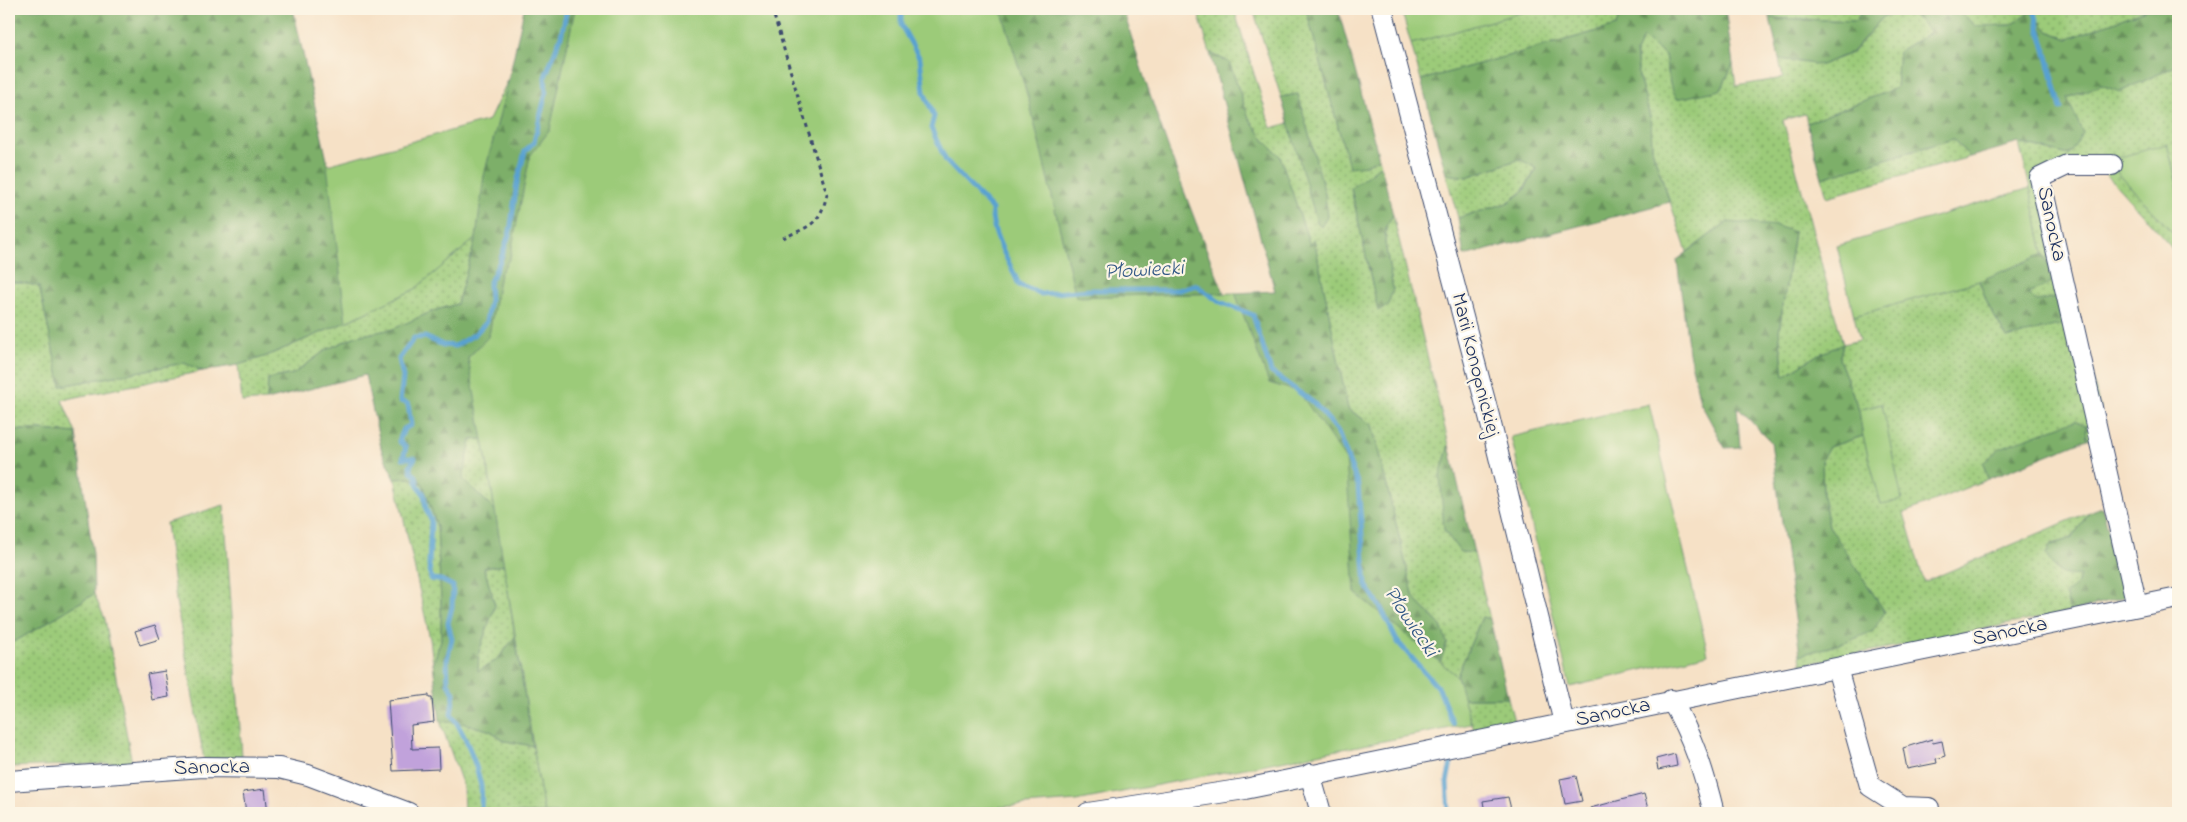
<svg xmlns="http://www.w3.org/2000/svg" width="2187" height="822" viewBox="0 0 2187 822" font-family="'Indie Flower',sans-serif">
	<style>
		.grass { fill: url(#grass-dots); stroke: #5c7d6c }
		.forest { fill: url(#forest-firs); stroke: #4c6f64 }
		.garden { fill: #9ccb79; stroke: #5c7d6c }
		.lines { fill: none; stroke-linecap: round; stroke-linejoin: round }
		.stream { stroke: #59a1d0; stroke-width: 5 }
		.building { fill: #c1a2db }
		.minor-casing { stroke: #3c4a6e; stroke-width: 22 }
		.path { stroke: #3c4a6e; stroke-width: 3; stroke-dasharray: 4 4; stroke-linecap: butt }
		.minor { stroke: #fff; stroke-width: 20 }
		.labels { text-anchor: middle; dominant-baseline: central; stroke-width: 4.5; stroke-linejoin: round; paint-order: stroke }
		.street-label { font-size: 21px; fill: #1b2f5e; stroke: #fcf5e5 }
		.water-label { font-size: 22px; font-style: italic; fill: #315786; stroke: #fcf5e5 }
	</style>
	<defs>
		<pattern id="grass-dots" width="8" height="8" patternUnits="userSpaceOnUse" patternTransform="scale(1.25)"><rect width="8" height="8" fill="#9ccb79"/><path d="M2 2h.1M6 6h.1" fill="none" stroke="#7ea566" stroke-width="1.8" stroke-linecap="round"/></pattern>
		<pattern id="forest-firs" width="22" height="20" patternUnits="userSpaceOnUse" patternTransform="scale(1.25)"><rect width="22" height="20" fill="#7daf69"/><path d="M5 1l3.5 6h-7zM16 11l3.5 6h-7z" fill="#668f5a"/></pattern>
	</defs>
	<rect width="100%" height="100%" fill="#fcf5e5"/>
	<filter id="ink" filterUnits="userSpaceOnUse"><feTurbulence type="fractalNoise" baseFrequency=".02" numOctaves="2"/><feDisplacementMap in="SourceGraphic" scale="10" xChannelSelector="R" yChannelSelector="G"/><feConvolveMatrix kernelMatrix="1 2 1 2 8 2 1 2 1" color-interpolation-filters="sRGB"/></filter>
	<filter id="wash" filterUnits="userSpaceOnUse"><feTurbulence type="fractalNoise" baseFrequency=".0096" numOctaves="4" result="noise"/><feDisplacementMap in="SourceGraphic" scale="20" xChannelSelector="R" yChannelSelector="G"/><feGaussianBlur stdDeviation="1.12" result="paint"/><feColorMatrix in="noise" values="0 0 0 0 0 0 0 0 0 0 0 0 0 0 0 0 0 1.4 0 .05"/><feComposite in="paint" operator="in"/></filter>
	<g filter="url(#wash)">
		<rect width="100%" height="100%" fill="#f6e1c6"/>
		<path class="grass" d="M1197,9H1234L1271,128L1290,123L1317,222L1321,226L1327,217L1325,194L1298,94L1281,97L1253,9H1306L1349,166L1366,165L1379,158L1381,165L1351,189L1378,310L1393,289L1385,243L1386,226L1393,215L1449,445L1440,476L1460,551L1474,553L1490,619L1482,617L1457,676L1440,662L1447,643L1441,626L1414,598L1372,425L1348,409L1314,239L1310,246L1280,156L1265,141L1249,118L1229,62L1210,53Z
			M1533,9L1621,10L1616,26L1421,80L1411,44Z
			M1767,9H1862L1857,21L1770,18Z
			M1956,9H2148L2068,39L2048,31L2031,11L2012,25L1976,26Z
			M1907,12L1922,22L1930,33L1899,51L1896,88L1807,123L1805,114L1783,120L1843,344L1860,340L1854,316L1979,281L1989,307L2007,338L2036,301L2027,294L2049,283L2054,276L2043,254L2030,188L2019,143L2069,155L2082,133L2067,98L2102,85L2120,92L2178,65V188L2167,144L2114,169L2178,238V263L2170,245L2104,172L2072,171L2049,182L2106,436L2087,439L2086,426L1983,463L1988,479L1904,513L1924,582L2089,512L2072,538L2050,545L2080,575L2070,612L1801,665L1800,655L1847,642L1885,612L1829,526L1823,496L1822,459L1829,447L1863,436L1881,504V404L1859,410L1839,359L1843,345L1817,355L1784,376L1779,331L1794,232L1727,222L1687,252L1652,149L1651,120L1639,78L1636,52L1643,37L1665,55L1670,84L1721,90L1733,64L1736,86L1783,78L1779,59L1821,65L1852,53L1884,16Z
			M1953,139L1970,157L1827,197L1822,178Z
			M1520,159L1537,168L1521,193L1507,203L1458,218L1446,174L1467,177Z
			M476,238L457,304L433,311L394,329L356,336L326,350L293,374L268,379L267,400L242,402L238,365L264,357L346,322L415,289Z
			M9,281L39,286L61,386L184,363L203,371L62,400L76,433L41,430H9Z
			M483,439L495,510L462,479L471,440Z
			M410,478L423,484L437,527L441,601V640L433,664L430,639L395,479Z
			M224,505L242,756L204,760L176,601L166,523Z
			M504,565L515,637L497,660L477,672L479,652L495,605L484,568Z
			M94,594L105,619L132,763L9,767V644L21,638Z
			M1463,698H1508L1514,721L1474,730Z
			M440,721L467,724L491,731L505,741L533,746L544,813H464L463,786Z"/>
		<path class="forest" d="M9,9H293L327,160L346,322L264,357L238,365L203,371L184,363L61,386L39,286L9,281Z
			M524,9H575L550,130L530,156L510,258L500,274L489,336L468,358L483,439L471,440L463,479L495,510L504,565L484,568L495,605L479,652L478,671L497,660L515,637L533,746L505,741L491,731L467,724L440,721L433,664L441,640V601L437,527L423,484L410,478L395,479L382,452L365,375L267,400L268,379L293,374L326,350L356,336L393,329L433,311L457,304L476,238L484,175L509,78Z
			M1001,9H1123C1151,105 1186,200 1224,293L1076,297L1029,101Z
			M1306,9H1338L1379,158L1366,165L1349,167Z
			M1621,9H1725L1733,64L1721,90L1677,99L1670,84L1665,55L1643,38L1636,52L1639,78L1651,120L1652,149L1670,202L1464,256L1458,218L1507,203L1522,193L1537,169L1520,159L1467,177L1446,174L1421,80L1616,26Z
			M1862,9H1956L1976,26L2012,25L2031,11L2048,31L2068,39L2148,9H2178V65L2120,92L2102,85L2067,98L2083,133L2069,155L2019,143L1970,157L1953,139L1822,178L1807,123L1896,88L1899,51L1930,33L1922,22L1907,12L1884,16L1851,53L1821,65L1779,59L1770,18L1857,21Z
			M1210,53L1229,62L1249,118L1265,141L1280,156L1310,245L1314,238L1348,409L1372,425L1414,598L1441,626L1447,643L1440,662L1355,593L1345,460L1299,392L1269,383L1235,293L1275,291Z
			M1298,94L1325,194L1327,217L1321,227L1317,222L1281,97Z
			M1381,165L1393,215L1386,226L1385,243L1393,289L1388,305L1378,311L1351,188Z
			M1727,222L1777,226L1794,232L1779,331L1784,376L1817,355L1843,344L1839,359L1859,410L1863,436L1829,447L1822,460L1823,496L1829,526L1885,612L1873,631L1847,642L1800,655L1771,442L1737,407L1740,447L1725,448L1700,402L1689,353L1677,260Z
			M2043,254L2054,276L2050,283L2028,294L2037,301L2060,296L2067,323L2007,338L1989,307L1979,281Z
			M2076,420L2086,426L2087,439L1988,479L1983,463L2000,448Z
			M9,430H41L76,433L93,554L94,594L21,638L9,644Z
			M1449,445L1474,553L1460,552L1444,530L1440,475Z
			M2102,507L2127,596L2070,612L2065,594L2078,583L2080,575C2059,577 2057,572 2046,555L2050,545L2072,538L2089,512Z
			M1482,617L1490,619L1508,698H1463L1457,676Z"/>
		<path class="garden" d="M575,9H1001L1029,101L1076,297L1235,293L1269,383L1299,392L1346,460L1355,593L1457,676L1471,724L1076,801L924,813H544L488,467L468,358L489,336L500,274L510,258L530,156L550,130Z
			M1401,9H1533L1411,44Z
			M509,78L484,175L476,238L415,289L346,322L327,165L489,120Z
			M2167,144L2178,188V238L2114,169L2113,159Z
			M2030,188L2043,254L1979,281L1854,316L1837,246Z
			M1649,404L1708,654L1570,687L1511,437Z
			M1882,404L1902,500L1881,504L1863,436L1859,410Z"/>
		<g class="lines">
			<path class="stream" d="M901,9V25L920,59L924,92L934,116L931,128L946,161L992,209C990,233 1010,262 1019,285L1041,294L1090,290H1179L1196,285L1218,301L1253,315L1271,372L1314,403L1337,430L1358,485L1366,585L1381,608L1397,641L1439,689L1453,724
				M2034,9L2061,108
				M481,813C481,804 482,795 481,786C476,762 465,734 451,714L454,693L448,683L447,660L452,639L448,623L452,607L453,586L441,580L431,579L429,565L431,520L426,509L424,494L418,486L416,476L412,473L410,466L415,458H403L406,447L399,441L404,429L411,425L408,404L400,401L403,377L399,359L414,338L425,337L443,345L455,346L475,334L486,322L490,300L489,284L500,261L510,232L517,183L525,151L534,142L546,93L545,77L561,36L567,9
				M1449,813L1447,782L1451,762"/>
		</g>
		<g id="blocks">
			<path class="building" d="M155,625L160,639L140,645L135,631Z
				M165,671L169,697L152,700L147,674Z
				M429,695V698H432L434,722L411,725L412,749L438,748L439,769L393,771L388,700Z
				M1932,739L1933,743L1942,741L1945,756L1936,759L1937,763L1907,769L1903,748Z
				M1675,754L1677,766L1658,770L1656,759Z
				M1576,776L1582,801L1565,804L1560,779Z
				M265,789L268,813H246L243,792Z
				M1644,794L1649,813H1591L1590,808Z
				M1508,797L1512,813H1485L1483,801Z"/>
		</g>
	</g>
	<g filter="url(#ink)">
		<use href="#blocks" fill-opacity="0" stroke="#3c4a6e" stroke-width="1"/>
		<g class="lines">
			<g class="minor-casing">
				<path id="minor" d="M1382,9L1489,416L1564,723
					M2112,165H2067L2040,178L2137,606
					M1837,668L1870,786L1903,807L1929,808
					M1671,700C1693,737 1704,772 1714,813
					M1310,774L1321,813
					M9,781L203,767L279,768L308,775L409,813
					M1088,813L1245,789L2178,598"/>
			</g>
			<path class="path" d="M772,9L827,194C820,225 810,226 783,238"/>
			<use href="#minor" class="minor"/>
		</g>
	</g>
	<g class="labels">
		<g class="street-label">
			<text transform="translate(2051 224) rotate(78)">Sanocka</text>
			<text transform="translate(1475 365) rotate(76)">Marii Konopnickiej</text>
			<text transform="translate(2010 632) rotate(-12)">Sanocka</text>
			<text transform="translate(1613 713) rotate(-12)">Sanocka</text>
			<text transform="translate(212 768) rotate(-1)">Sanocka</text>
		</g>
		<g class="water-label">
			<text transform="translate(1144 271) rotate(-3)">Płowiecki</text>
			<text transform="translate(1410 622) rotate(56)">Płowiecki</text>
		</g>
	</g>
	<rect width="2187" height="822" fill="none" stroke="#fcf5e5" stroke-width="30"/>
</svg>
